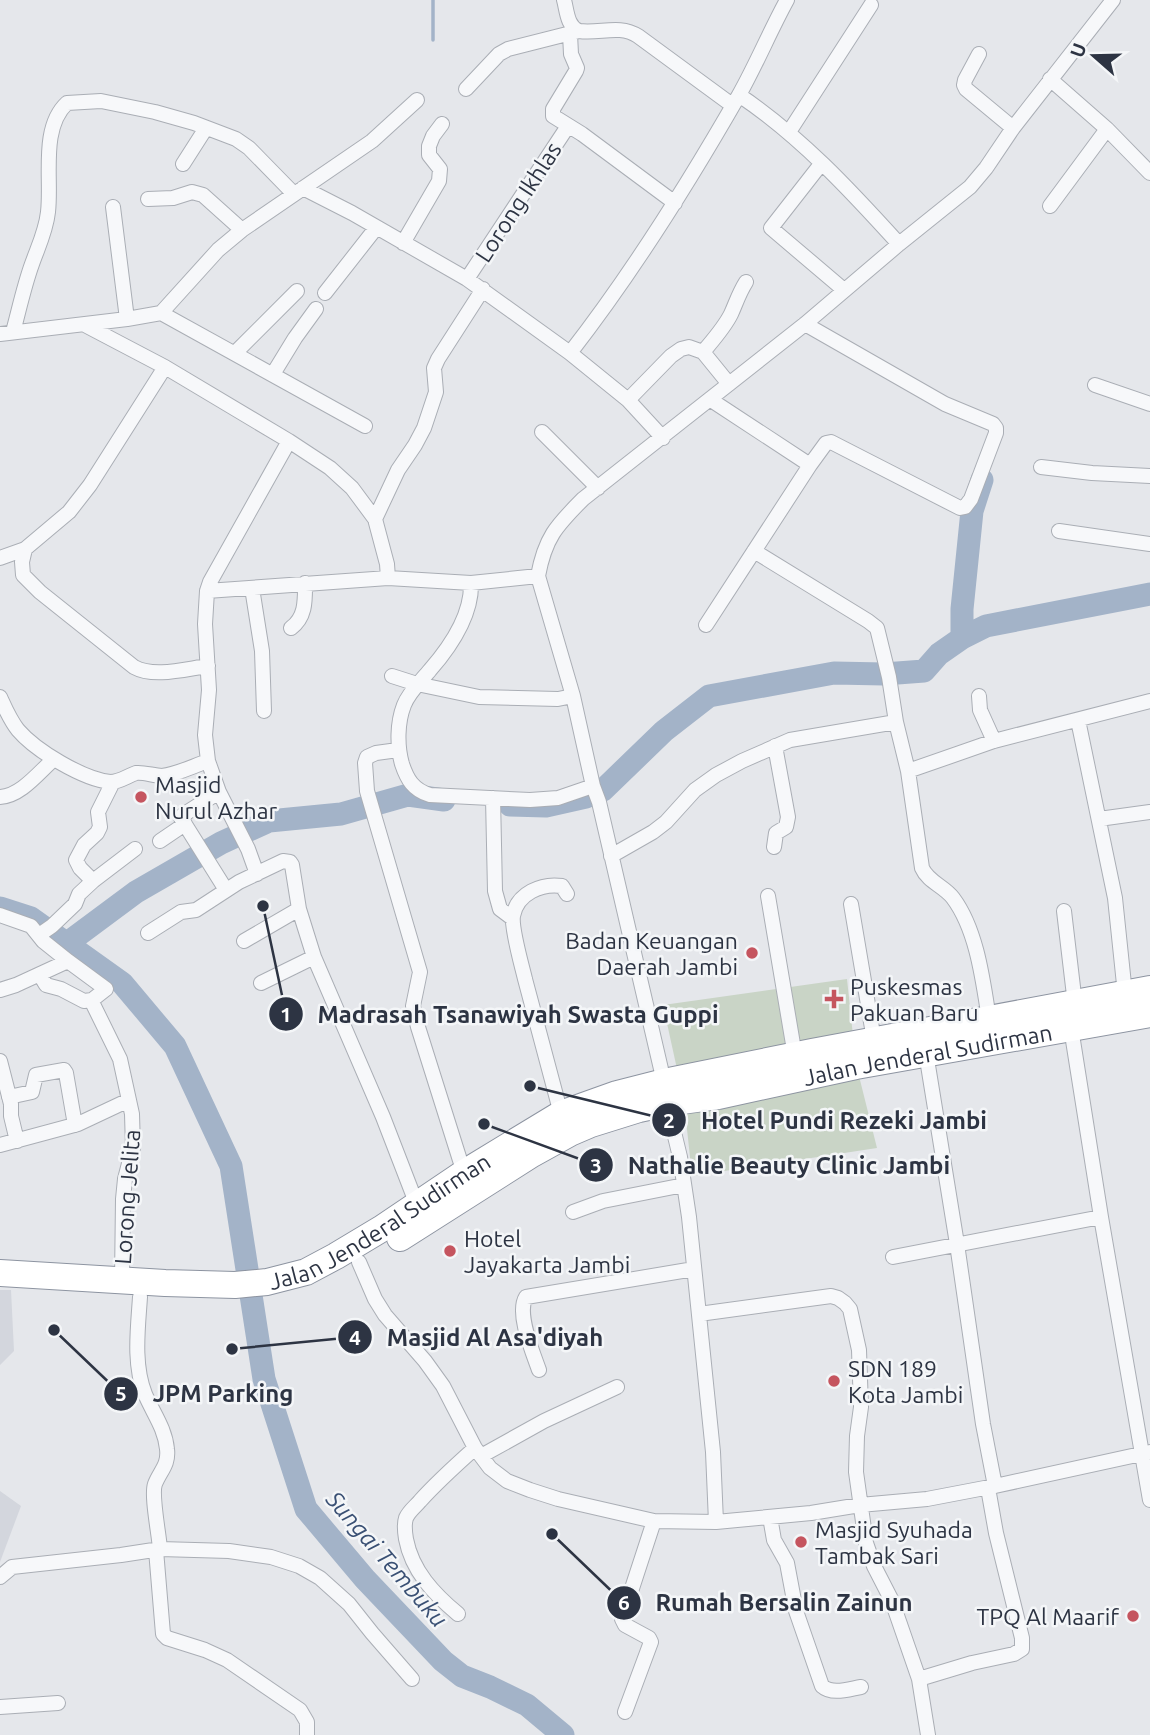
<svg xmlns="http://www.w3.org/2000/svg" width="1150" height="1735" viewBox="0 0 1150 1735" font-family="Ubuntu,sans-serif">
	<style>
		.built { fill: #d3d6dd }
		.green { fill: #c9d4c6 }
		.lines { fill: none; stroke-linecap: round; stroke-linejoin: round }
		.stream { stroke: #a3b3c8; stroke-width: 3.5 }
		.river { stroke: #a3b3c8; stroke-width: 23 }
		.street-casing { stroke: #aaaeb5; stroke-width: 16 }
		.highway-casing { stroke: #8d94a1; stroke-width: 28 }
		.street { stroke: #f7f8fa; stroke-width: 14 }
		.highway { stroke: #fff; stroke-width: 26 }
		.poi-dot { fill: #c5555f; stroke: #f4f6f8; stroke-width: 2.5 }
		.labels { text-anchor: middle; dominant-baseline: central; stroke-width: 5; stroke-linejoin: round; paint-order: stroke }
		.street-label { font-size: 23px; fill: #2d3443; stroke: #f4f6f8 }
		.poi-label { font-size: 23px; fill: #2d3443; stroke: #f4f6f8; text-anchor: start }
		.water-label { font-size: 24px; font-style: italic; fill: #3a5074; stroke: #f4f6f8 }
		.leader { fill: none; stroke: #2d3443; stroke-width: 2.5 }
		.callout-dot { fill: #2d3443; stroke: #f4f6f8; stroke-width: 2.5 }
		.mark-label { font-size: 21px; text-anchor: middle; font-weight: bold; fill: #fff }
		.callout-label { font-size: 24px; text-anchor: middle; font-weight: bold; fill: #2d3443; stroke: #f4f6f8; stroke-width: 5; stroke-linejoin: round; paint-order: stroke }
	</style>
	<rect width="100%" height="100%" fill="#e5e7eb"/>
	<path class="built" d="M0,1290H11L14,1351L0,1365Z
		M0,1491L21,1506L0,1562Z"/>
	<path class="green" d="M847,979L856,1064L877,1148L692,1176L684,1101L663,1005Z"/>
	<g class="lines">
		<path class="stream" d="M433,0V40"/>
		<path class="river" d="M962,638V609L972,511L982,480
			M603,790L664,731L709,696L834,673L884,674L924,671L939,654L962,638L986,626L1150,594
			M510,805L546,806L586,797
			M0,908L31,918L122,983L175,1046L231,1166L264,1379L306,1509L365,1579L443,1661L462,1676L490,1687L527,1705L563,1735
			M66,944L136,892L221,843L269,821L341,814L408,795L444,800"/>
		<g class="street-casing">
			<path id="street" d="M564,0C567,11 567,26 579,31
				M570,34L571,54L577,68L576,71L553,109V116L582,134L675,203
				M979,54L965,80L964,85L966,89L1013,128
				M1050,79L1107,129L1150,173
				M466,89L499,54L508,49L579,31C600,34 619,24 638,36L732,105
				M739,95C800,136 850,190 899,244
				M789,132L871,5
				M183,164L206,128
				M821,164L771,228L844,290
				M303,188L352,213L467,279L570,353L628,400L663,438
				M148,199L173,198L192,192L203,195L242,230
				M1050,206L1107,129
				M113,207L127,319
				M403,243L439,181L440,169L429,155V146L433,136L442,124
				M467,279L568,126
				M325,293L376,228
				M161,313L365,426
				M85,325L165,367L289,441L330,468L352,488L375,519L387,564L388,578L471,583L538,576
				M13,332C19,310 24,286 32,264C38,247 46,231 48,212C52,179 40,128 67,103L101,101L155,112L194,123L236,139L249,148L294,194
				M0,334L127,319L161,313L218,250L242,230L372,141L417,100
				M703,352C713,340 724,328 731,314C736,303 739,293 746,282
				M235,353L297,291
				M570,353C633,272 688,184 739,95C756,65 770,31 787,0
				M165,367L90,485L69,512L25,549L22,562L23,575L40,592L134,667C154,678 185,669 208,666
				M273,374L295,338L316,309
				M1095,385L1150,404
				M628,400L671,356L681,349L689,347L703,352L729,384
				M711,400L810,465
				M542,432L598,488
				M1041,467L1092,473L1150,476
				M375,519L398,470L415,445L424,428L436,392L434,368L438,359L483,289
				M1059,531L1150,544
				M754,551L868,621L877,628L878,632L889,677L896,722L908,771L922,868C928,882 944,886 953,898C977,930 983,981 989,1019
				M0,558L25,549
				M471,583C472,615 450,647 430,670C421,681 409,692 404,705C397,723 397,746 402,764C407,779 413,790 430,795L530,800L558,798L593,786
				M252,588L262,651L264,711
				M207,591L210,582L289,441
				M706,625L810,465L826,443L831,442L960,508L965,507L971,499L996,433V428L993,424L945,404L805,324
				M291,628C306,617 305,600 305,583
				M392,676L417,684L479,697L558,699L573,696
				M979,696L980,710L994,741
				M0,697C5,708 10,720 18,730C36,751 83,779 110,782C120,782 127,776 136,773C144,772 154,776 162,776C178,774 193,766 208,761
				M1078,720L1115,898L1125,994
				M398,750L376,753L367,757L365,763L367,791L420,972L413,1006L418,1027L464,1173
				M908,771L994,741L1150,701
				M219,792L183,815L181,818L226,890
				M0,797C21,796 39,772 54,759
				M493,798L495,891L500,909L512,918
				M1099,819L1150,812
				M160,841L185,824
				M774,847L776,833L786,827L788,817L775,746
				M611,856L653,832L666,822L695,790L716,775L742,761L790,740L896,722
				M257,874L248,849L219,792L208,761L205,735L209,690L205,624L207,591L388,578
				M93,881L80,868L76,860L84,845L97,833L100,827L98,812L113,782
				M768,896L795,1056
				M851,904L874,1040
				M1064,911L1075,1004
				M0,915L31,926L43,941L68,961
				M148,933L181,912L196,910L239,882L283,861L290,862L292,865L299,909
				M39,935L52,926L75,904L79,894L93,881L135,849
				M244,941L299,909L314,957L383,1117L417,1205
				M261,983L314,957
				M0,990L16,985L68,961L106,989L92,1000L84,1001L61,989L46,985L40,975
				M91,1000L120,1059L132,1114L133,1148L125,1179L123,1199L122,1280
				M1071,1028L1101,1217L1150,1500
				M926,1053L957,1244L983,1424L995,1486
				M0,1061L11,1104V1116L17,1141
				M664,1082L599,802L593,786L573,696L538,576C545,538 556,526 583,499L805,324L899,244L970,187L986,168L1013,128L1113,0
				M9,1097L32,1092L36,1075L64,1070L66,1073L75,1125
				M667,1103L680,1157L689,1217L713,1452L716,1522
				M561,1114C549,1069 537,1024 525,979C522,966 511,928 513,916C517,893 542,883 562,886L567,894
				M0,1145L78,1124L129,1100
				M573,1212L603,1201L684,1185
				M893,1257L1101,1217
				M359,1262L375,1299L385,1315L425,1361L443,1386L475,1448L490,1468L507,1481L530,1490L558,1499L654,1521L716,1522L811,1513L860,1505L927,1499L995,1486L1150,1452
				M140,1297C138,1328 133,1364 145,1394C153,1413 165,1428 167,1449C169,1465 160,1471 155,1484C151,1495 159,1534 160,1549
				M699,1314L831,1296L838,1298L845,1303L850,1309L859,1350L861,1407L857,1436L856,1472L866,1543L874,1566L892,1601L919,1679L928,1735
				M539,1370C533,1353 516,1313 526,1297L694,1269
				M481,1456L544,1421L617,1387
				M770,1517L774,1540L787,1563L796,1611L822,1686C832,1695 849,1689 861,1687
				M156,1550L163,1634L167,1638L205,1650L227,1660L300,1710L307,1722V1735
				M0,1577L12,1567L121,1555L160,1549L229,1551L271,1557L299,1566L320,1578L349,1604L372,1633L412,1679
				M458,1614C434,1594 412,1571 406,1539C405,1533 404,1524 406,1518C409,1511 416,1506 420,1501C437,1482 456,1465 475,1448
				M919,1679L972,1663L1014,1654L1022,1649V1638L996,1533L988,1488
				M0,1707L58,1703
				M625,1712L651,1642L649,1638L625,1625L622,1619L654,1521"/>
		</g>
		<g class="highway-casing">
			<g id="highway">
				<path id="s1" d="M400,1238L532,1154L570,1133L591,1124L639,1109L667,1103L718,1096L856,1066L1150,1014"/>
				<path id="s2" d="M0,1273L165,1283L235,1285L267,1282L306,1272L336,1256L381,1229L464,1173L561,1114L617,1094L664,1082L812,1052L1150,989"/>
			</g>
		</g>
		<use href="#street" class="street"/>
		<use href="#highway" class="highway"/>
	</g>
	<g class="poi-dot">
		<circle cx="141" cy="797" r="7"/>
		<circle cx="752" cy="953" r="7"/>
		<path d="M830.5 988.5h7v7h7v7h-7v7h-7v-7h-7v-7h7z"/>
		<circle cx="450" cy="1251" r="7"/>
		<circle cx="834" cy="1381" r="7"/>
		<circle cx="801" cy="1542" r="7"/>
		<circle cx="1133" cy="1616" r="7"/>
	</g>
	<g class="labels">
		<g class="street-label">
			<text transform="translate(518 202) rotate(-57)">Lorong Ikhlas</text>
			<text stroke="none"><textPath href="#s1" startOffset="567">Jalan Jenderal Sudirman</textPath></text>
			<text transform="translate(127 1197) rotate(-86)">Lorong Jelita</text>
			<text stroke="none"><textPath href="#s2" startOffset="396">Jalan Jenderal Sudirman</textPath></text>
		</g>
		<g class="poi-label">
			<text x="155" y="784">Masjid<tspan x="155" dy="26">Nurul Azhar</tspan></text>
			<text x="738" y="940" text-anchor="end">Badan Keuangan<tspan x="738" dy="26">Daerah Jambi</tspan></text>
			<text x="850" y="986">Puskesmas<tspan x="850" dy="26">Pakuan Baru</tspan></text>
			<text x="464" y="1238">Hotel<tspan x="464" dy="26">Jayakarta Jambi</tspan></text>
			<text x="848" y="1368">SDN 189<tspan x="848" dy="26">Kota Jambi</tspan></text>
			<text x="815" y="1529">Masjid Syuhada<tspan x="815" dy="26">Tambak Sari</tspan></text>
			<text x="1119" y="1616" text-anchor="end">TPQ Al Maarif</text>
		</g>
		<g class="water-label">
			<text transform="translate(387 1559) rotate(49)">Sungai Tembuku</text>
		</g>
	</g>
	<path class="leader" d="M263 906L286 1014M530 1086L669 1120M484 1124L596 1165M232 1349L355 1337M54 1330L121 1394M552 1534L624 1603"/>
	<g class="callout-dot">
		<circle cx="263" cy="906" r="7"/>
		<circle cx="530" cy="1086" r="7"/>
		<circle cx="484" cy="1124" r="7"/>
		<circle cx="232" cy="1349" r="7"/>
		<circle cx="54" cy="1330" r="7"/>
		<circle cx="552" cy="1534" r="7"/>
		<circle cx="286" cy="1014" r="18"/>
		<circle cx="669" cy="1120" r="18"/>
		<circle cx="596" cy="1165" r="18"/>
		<circle cx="355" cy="1337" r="18"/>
		<circle cx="121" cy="1394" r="18"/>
		<circle cx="624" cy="1603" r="18"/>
	</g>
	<g class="mark-label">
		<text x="286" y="1022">1</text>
		<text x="669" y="1128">2</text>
		<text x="596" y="1173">3</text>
		<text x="355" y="1345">4</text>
		<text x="121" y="1401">5</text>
		<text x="624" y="1610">6</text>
	</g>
	<g class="callout-label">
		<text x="518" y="1023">Madrasah Tsanawiyah Swasta Guppi</text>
		<text x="844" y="1129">Hotel Pundi Rezeki Jambi</text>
		<text x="789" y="1174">Nathalie Beauty Clinic Jambi</text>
		<text x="495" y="1346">Masjid Al Asa'diyah</text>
		<text x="223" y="1402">JPM Parking</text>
		<text x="784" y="1611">Rumah Bersalin Zainun</text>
	</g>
	<g transform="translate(1094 56) rotate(290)" stroke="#f4f6f8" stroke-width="5" paint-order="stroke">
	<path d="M0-5L12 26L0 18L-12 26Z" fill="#2d3443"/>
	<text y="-10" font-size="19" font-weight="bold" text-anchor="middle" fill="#2d3443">U</text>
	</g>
</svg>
